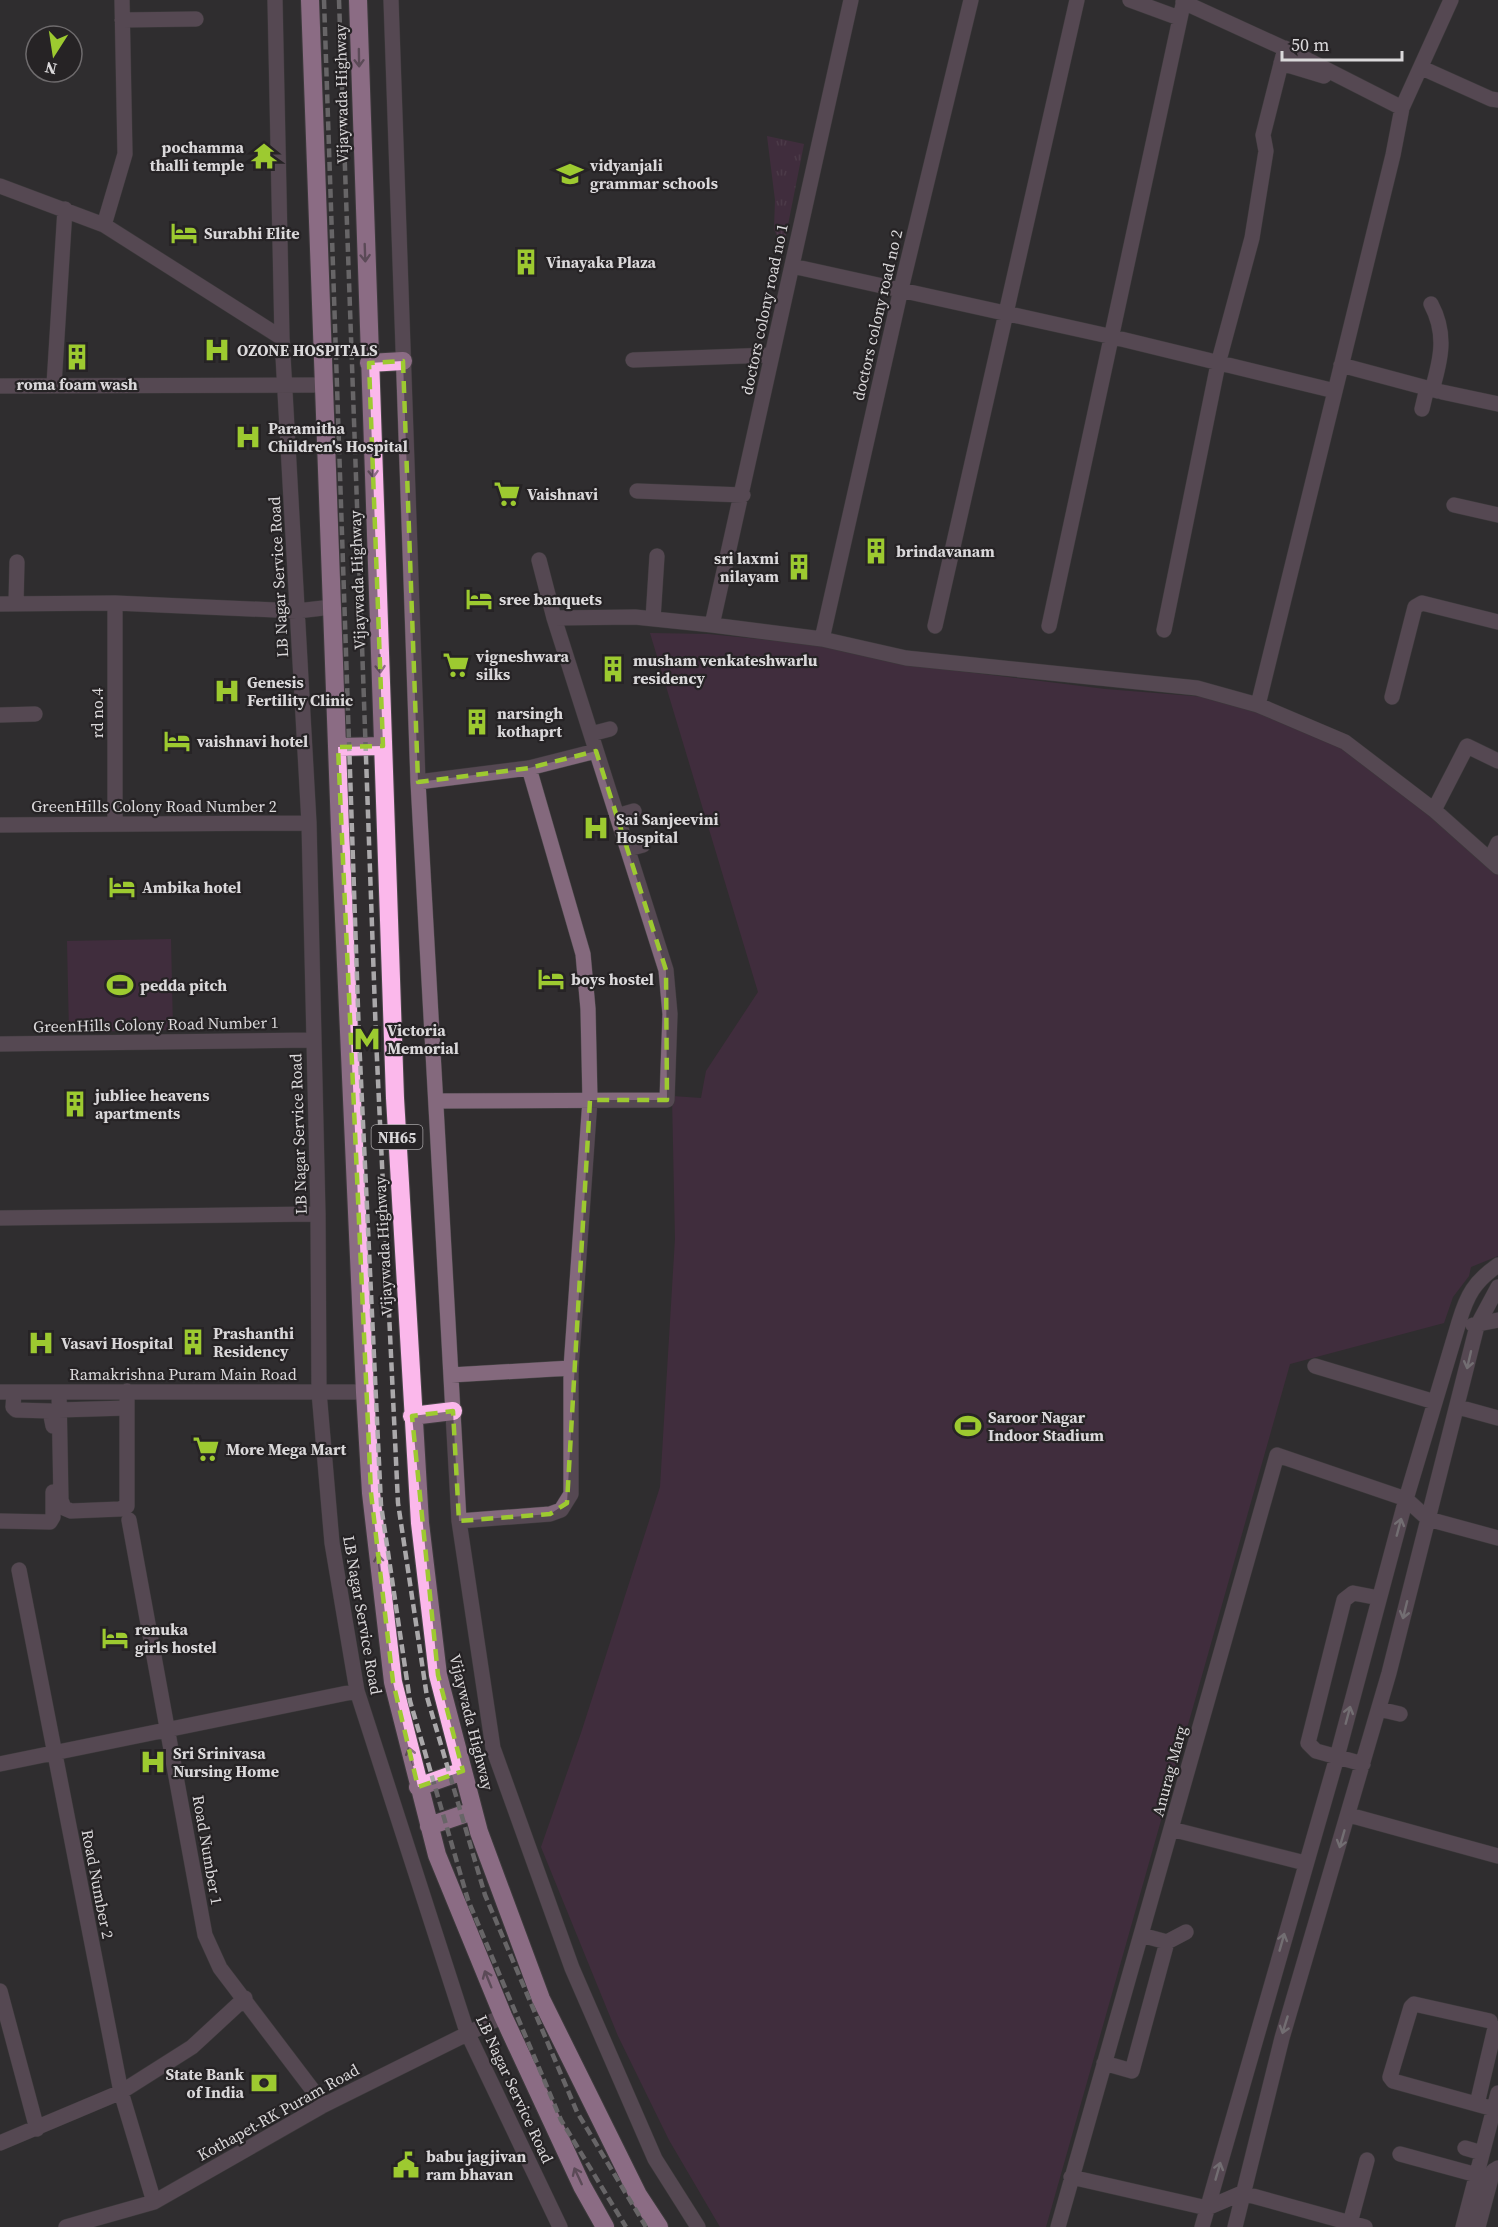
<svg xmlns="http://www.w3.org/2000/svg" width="1498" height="2227" viewBox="0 0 1498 2227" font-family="'Source Serif 4',serif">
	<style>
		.grass { fill: url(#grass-tufts) }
		.garden { fill: #562d4e }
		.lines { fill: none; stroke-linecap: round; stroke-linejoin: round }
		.minor-casing { stroke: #4b484a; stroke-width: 16 }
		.highway-casing { stroke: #4b484a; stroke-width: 20 }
		.minor { stroke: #84697d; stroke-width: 15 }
		.highway { stroke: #fbb8eb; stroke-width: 18 }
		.rail { stroke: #aaa8aa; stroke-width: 4.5; stroke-dasharray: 9 4.5; stroke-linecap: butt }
		.oneway { stroke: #906e88 }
		.oneway2 { stroke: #c4bcc3 }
		.marked { fill: none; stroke: #9dca30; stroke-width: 4.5; stroke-dasharray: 12 8; stroke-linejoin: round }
		.labels { text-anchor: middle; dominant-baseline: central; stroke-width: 4.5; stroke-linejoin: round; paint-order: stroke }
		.shield { fill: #262325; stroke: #a4a2a4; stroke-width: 1.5 }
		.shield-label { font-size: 15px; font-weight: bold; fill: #dad8da }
		.street-label { font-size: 16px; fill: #dad8da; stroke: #262325 }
		.poi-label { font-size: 16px; font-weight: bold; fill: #dad8da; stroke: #262325; text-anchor: start }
	</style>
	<defs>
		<pattern id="grass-tufts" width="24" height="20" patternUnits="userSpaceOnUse" patternTransform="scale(1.5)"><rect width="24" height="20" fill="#562d4e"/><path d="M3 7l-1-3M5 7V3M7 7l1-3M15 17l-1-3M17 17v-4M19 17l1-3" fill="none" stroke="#6e4b67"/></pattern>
	</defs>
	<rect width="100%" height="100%" fill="#302d2f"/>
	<path class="grass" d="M767,136L804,144L783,250L774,229L775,200Z"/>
	<path class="garden" d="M650,633L708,634L868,650L901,664L1105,689L1218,698L1279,719L1342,746L1432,814L1498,871V1256L1471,1267L1469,1276L1453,1297L1444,1323L1290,1364L1046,2227H720L669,2140L618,2036L541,1847L581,1733L660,1487L675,1239L672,1096L701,1098L706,1071L758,992Z
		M171,939L173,1030L69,1032L67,941Z"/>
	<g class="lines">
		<g class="minor-casing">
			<path id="minor" d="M275,0L282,338L309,823L318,1214L319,1392L332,1543L357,1691L467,2032L560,2227
				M391,0L418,782L459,1521L493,1748L572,1968L655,2159L698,2227
				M1130,0L1179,18
				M1183,2L1288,50L1402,108
				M122,20L196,19
				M1281,63L1324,76
				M1422,68L1491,99L1498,100
				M0,186L104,225L282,338
				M104,225L125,154L122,0
				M792,266L1113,337L1335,391
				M1431,304C1447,334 1441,359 1432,390
				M633,360L772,355
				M1341,365L1438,391
				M54,385L65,209
				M0,386L325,385
				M1442,392L1498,404
				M1422,409L1427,388
				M637,491L743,495
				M1454,505L1498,515
				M16,603L17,562
				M0,604L115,603L297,611L332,607
				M554,618L635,617L712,625L822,639L906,658L1197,688L1258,705L1345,742L1434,810L1498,867
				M653,619L657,556
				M712,625L851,0
				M935,626L1077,0
				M1049,626L1184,0
				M1164,630L1218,364L1252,238L1266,151L1263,135L1285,48
				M822,639L901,289L971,0
				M1392,697L1415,607L1422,603L1498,622
				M1258,705L1393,155L1402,108L1451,0
				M0,715L35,714
				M591,734L610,729
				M418,782L529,768L596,751
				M1434,810L1467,746L1498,761
				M617,816L634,811
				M115,824V603
				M0,825L309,823
				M628,849L643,845
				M1490,860L1498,843
				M0,1044L313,1040
				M436,1101L667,1100L670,1014L666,970L554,618L539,560
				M0,1218L318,1214
				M1473,1325L1498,1320
				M1315,1366L1435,1402
				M451,1375L571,1368
				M0,1392H365
				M14,1392L13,1407L16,1410L50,1411L53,1426
				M59,1392L61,1500L64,1508L71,1511L120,1509L127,1506V1391
				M1458,1407L1498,1418
				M59,1410L127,1408
				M129,1520L205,1935L220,1968L324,2105
				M0,1521L50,1522L53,1517V1492
				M459,1521L550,1514L561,1510L571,1494V1368L590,1100L588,1009L583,954L529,768
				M19,1570L121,2092L154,2202
				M1379,1709L1400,1714
				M0,1764L357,1691
				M1363,1764L1316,1751L1308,1743L1344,1600L1353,1593L1379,1598
				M1349,1815L1498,1856
				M1171,1829L1305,1863
				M1167,1942L1186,1932
				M0,1991L37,2129
				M1490,2021L1414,2004L1411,2007L1390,2077L1393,2081L1494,2109
				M1104,2063L1132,2071L1167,1942L1141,1935
				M1477,2104L1495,2028
				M0,2143L121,2092L192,2047L245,1998
				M1465,2148L1482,2153
				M1400,2154L1477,2175
				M1071,2177L1207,2208L1242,2193L1365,2227
				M1350,2223L1367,2160
				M66,2227L154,2202L324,2105L503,2016
				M1058,2227L1277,1455L1406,1499L1428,1519L1498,1538
				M1202,2227L1337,1757L1406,1499L1459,1322C1467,1295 1474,1282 1498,1265
				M1235,2227L1282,2038L1389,1673L1477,1326L1498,1287
				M1463,2227L1498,2093
				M1478,2227L1493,2171L1498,2168"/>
		</g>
		<g class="highway-casing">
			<path id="highway" d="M310,0L340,829L365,1392L371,1493L393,1682L437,1855L503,2016L582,2186L605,2227
				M358,0L395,1098L420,1523L438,1675L479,1832L541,1999L638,2195L659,2227
				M369,363L403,361
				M338,747L383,746
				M412,1416L453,1411
				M418,1787L463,1771
				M429,1826L473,1811"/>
		</g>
		<use href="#minor" class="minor"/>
		<use href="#highway" class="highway"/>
		<path class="rail" d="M324,0L359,1038L381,1505L410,1701L468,1900L561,2120L626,2227
			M339,0L376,1038L398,1503L427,1697L485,1895L577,2112L646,2227"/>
	</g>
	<defs><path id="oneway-shaft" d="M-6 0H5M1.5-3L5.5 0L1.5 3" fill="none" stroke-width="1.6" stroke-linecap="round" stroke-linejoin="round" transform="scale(1.5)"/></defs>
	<g class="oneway">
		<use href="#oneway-shaft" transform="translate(359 58) rotate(89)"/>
		<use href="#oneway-shaft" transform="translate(365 253) rotate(88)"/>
		<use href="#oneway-shaft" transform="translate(373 469) rotate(88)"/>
		<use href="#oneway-shaft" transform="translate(380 664) rotate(88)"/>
		<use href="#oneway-shaft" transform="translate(379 1563) rotate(-97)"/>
		<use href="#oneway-shaft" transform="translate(411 1756) rotate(-104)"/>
		<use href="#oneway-shaft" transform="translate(488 1979) rotate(-112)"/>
		<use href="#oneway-shaft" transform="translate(578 2176) rotate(-115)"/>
	</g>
	<g class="oneway2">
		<use href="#oneway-shaft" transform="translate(1469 1360) rotate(103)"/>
		<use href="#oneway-shaft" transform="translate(1399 1527) rotate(-75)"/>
		<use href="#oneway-shaft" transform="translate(1405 1610) rotate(104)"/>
		<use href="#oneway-shaft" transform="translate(1348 1715) rotate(-75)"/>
		<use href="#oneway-shaft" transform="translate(1342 1839) rotate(106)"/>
		<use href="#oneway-shaft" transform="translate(1282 1942) rotate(-74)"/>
		<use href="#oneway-shaft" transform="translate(1285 2025) rotate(107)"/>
		<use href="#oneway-shaft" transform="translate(1218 2171) rotate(-74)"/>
	</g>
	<path d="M0 0H1498V2227H0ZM403,361L418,782L529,768L596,751L666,970L667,1100H590L567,1503L550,1514L459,1521L453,1411L412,1416L438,1675L463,1771L418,1787L393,1682L371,1493L338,747L383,746L369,363Z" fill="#302d2f" fill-opacity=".55" fill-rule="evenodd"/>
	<path class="marked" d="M403,361L418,782L529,768L596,751L666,970L667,1100H590L567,1503L550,1514L459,1521L453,1411L412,1416L438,1675L463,1771L418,1787L393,1682L371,1493L338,747L383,746L369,363Z"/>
	<defs>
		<g id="temple-bare" transform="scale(2.07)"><path d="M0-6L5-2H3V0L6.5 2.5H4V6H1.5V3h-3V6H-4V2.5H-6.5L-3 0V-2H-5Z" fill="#9dca30" stroke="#262325" stroke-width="2.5" paint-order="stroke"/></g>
		<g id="school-bare" transform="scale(2.07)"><path d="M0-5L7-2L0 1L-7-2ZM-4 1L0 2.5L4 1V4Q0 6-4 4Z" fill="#9dca30" stroke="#262325" stroke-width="2.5" paint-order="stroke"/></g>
		<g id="hotel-bare" transform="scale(2.07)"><path d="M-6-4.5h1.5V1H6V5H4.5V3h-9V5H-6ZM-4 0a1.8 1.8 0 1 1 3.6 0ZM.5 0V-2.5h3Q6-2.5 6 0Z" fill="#9dca30" stroke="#262325" stroke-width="2.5" paint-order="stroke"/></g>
		<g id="building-bare" transform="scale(2.07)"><path d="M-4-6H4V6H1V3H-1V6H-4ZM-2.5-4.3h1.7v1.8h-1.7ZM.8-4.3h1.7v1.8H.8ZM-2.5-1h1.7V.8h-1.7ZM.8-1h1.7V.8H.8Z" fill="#9dca30" stroke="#262325" stroke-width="2.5" paint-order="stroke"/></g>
		<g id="hospital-bare" transform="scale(2.07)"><path d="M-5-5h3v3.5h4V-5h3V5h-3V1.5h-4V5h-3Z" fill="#9dca30" stroke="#262325" stroke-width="2.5" paint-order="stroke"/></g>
		<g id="supermarket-bare" transform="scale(2.07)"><path d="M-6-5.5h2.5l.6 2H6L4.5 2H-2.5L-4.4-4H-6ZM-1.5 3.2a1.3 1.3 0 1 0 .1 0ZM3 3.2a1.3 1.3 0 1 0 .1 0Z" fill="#9dca30" stroke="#262325" stroke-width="2.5" paint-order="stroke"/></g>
		<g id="stadium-bare" transform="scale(2.07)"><path d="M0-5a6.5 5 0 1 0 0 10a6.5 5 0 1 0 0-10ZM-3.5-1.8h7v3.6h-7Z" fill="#9dca30" stroke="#262325" stroke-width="2.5" paint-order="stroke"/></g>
		<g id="metro-bare" transform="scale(2.07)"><path d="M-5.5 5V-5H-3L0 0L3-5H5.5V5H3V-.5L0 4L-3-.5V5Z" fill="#9dca30" stroke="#262325" stroke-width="2.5" paint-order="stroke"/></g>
		<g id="bank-bare" transform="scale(2.07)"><path d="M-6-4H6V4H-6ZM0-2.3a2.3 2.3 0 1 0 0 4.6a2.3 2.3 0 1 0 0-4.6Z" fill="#9dca30" stroke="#262325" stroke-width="2.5" paint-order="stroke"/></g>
		<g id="civic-bare" transform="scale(2.07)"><path d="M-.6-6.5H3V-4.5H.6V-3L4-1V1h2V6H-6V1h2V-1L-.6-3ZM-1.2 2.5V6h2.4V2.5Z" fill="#9dca30" stroke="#262325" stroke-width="2.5" paint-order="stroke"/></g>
	</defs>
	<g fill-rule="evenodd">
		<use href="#temple-bare" x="264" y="156"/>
		<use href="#school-bare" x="570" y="174"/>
		<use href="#hotel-bare" x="184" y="233"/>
		<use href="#building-bare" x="526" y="262"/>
		<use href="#hospital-bare" x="217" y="350"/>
		<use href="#building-bare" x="77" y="357"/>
		<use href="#hospital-bare" x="248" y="437"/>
		<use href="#supermarket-bare" x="507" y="494"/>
		<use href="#building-bare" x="876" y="551"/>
		<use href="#building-bare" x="799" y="567"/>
		<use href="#hotel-bare" x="479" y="599"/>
		<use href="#supermarket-bare" x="456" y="665"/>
		<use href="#building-bare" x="613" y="669"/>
		<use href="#hospital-bare" x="227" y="691"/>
		<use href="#building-bare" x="477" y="722"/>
		<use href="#hotel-bare" x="177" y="741"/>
		<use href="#hospital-bare" x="596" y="828"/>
		<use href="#hotel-bare" x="122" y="887"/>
		<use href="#hotel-bare" x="551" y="979"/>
		<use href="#stadium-bare" x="120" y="985"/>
		<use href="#metro-bare" x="367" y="1039"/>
		<use href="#building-bare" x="75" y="1104"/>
		<use href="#building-bare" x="193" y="1342"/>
		<use href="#hospital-bare" x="41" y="1343"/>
		<use href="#stadium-bare" x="968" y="1426"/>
		<use href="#supermarket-bare" x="206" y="1449"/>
		<use href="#hotel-bare" x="115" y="1638"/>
		<use href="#hospital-bare" x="153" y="1762"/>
		<use href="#bank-bare" x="264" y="2083"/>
		<use href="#civic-bare" x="406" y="2165"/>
	</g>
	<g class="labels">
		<rect class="shield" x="371.5" y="1125" width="51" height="24" rx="4.5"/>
		<g class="shield-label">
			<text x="397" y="1137">NH65</text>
		</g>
		<g class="street-label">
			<text transform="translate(341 94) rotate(-91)">Vijaywada Highway</text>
			<text transform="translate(764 309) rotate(-78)">doctors colony road no 1</text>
			<text transform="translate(877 315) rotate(-77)">doctors colony road no 2</text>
			<text transform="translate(278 577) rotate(-93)">LB Nagar Service Road</text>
			<text transform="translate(357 580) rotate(-92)">Vijaywada Highway</text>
			<text transform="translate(97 713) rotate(-90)">rd no.4</text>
			<text x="154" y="806">GreenHills Colony Road Number 2</text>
			<text transform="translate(156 1024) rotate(-1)">GreenHills Colony Road Number 1</text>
			<text transform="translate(298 1134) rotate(-92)">LB Nagar Service Road</text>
			<text transform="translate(383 1246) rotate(-93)">Vijaywada Highway</text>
			<text x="183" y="1374">Ramakrishna Puram Main Road</text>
			<text transform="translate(363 1615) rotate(80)">LB Nagar Service Road</text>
			<text transform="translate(472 1722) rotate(76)">Vijaywada Highway</text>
			<text transform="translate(1169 1771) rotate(-75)">Anurag Marg</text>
			<text transform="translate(208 1850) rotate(80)">Road Number 1</text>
			<text transform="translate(98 1884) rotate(79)">Road Number 2</text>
			<text transform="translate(515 2089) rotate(65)">LB Nagar Service Road</text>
			<text transform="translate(278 2112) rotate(-29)">Kothapet-RK Puram Road</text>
		</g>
		<g class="poi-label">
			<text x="244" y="147" text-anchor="end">pochamma<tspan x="244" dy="18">thalli temple</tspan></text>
			<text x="590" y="165">vidyanjali<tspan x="590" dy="18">grammar schools</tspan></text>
			<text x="204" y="233">Surabhi Elite</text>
			<text x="546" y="262">Vinayaka Plaza</text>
			<text x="237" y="350">OZONE HOSPITALS</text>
			<text x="77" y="384" text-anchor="middle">roma foam wash</text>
			<text x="268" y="428">Paramitha<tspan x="268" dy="18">Children's Hospital</tspan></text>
			<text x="527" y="494">Vaishnavi</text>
			<text x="896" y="551">brindavanam</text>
			<text x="779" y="558" text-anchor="end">sri laxmi<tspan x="779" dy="18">nilayam</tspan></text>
			<text x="499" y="599">sree banquets</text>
			<text x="476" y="656">vigneshwara<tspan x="476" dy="18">silks</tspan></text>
			<text x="633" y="660">musham venkateshwarlu<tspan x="633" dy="18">residency</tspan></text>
			<text x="247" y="682">Genesis<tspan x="247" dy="18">Fertility Clinic</tspan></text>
			<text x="497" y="713">narsingh<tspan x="497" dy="18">kothaprt</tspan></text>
			<text x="197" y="741">vaishnavi hotel</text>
			<text x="616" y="819">Sai Sanjeevini<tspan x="616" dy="18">Hospital</tspan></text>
			<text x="142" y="887">Ambika hotel</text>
			<text x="571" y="979">boys hostel</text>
			<text x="140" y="985">pedda pitch</text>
			<text x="387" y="1030">Victoria<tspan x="387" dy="18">Memorial</tspan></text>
			<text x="95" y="1095">jubliee heavens<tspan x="95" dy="18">apartments</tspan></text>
			<text x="213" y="1333">Prashanthi<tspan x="213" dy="18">Residency</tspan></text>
			<text x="61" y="1343">Vasavi Hospital</text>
			<text x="988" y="1417">Saroor Nagar<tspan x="988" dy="18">Indoor Stadium</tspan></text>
			<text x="226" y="1449">More Mega Mart</text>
			<text x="135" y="1629">renuka<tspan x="135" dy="18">girls hostel</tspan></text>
			<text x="173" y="1753">Sri Srinivasa<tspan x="173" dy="18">Nursing Home</tspan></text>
			<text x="244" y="2074" text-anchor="end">State Bank<tspan x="244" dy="18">of India</tspan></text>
			<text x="426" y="2156">babu jagjivan<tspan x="426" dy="18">ram bhavan</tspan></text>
		</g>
	</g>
	<g transform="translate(54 54) rotate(192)"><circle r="28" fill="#262325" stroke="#6e6b6d" stroke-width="1.5"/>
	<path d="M0-4.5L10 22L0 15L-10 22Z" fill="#9dca30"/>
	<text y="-9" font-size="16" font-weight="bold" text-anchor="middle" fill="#dad8da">N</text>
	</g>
	<path d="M1282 51v9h120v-9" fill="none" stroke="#dad8da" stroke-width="3"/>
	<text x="1291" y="51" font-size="18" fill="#dad8da" stroke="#262325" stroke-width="4.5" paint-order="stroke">50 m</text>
</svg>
